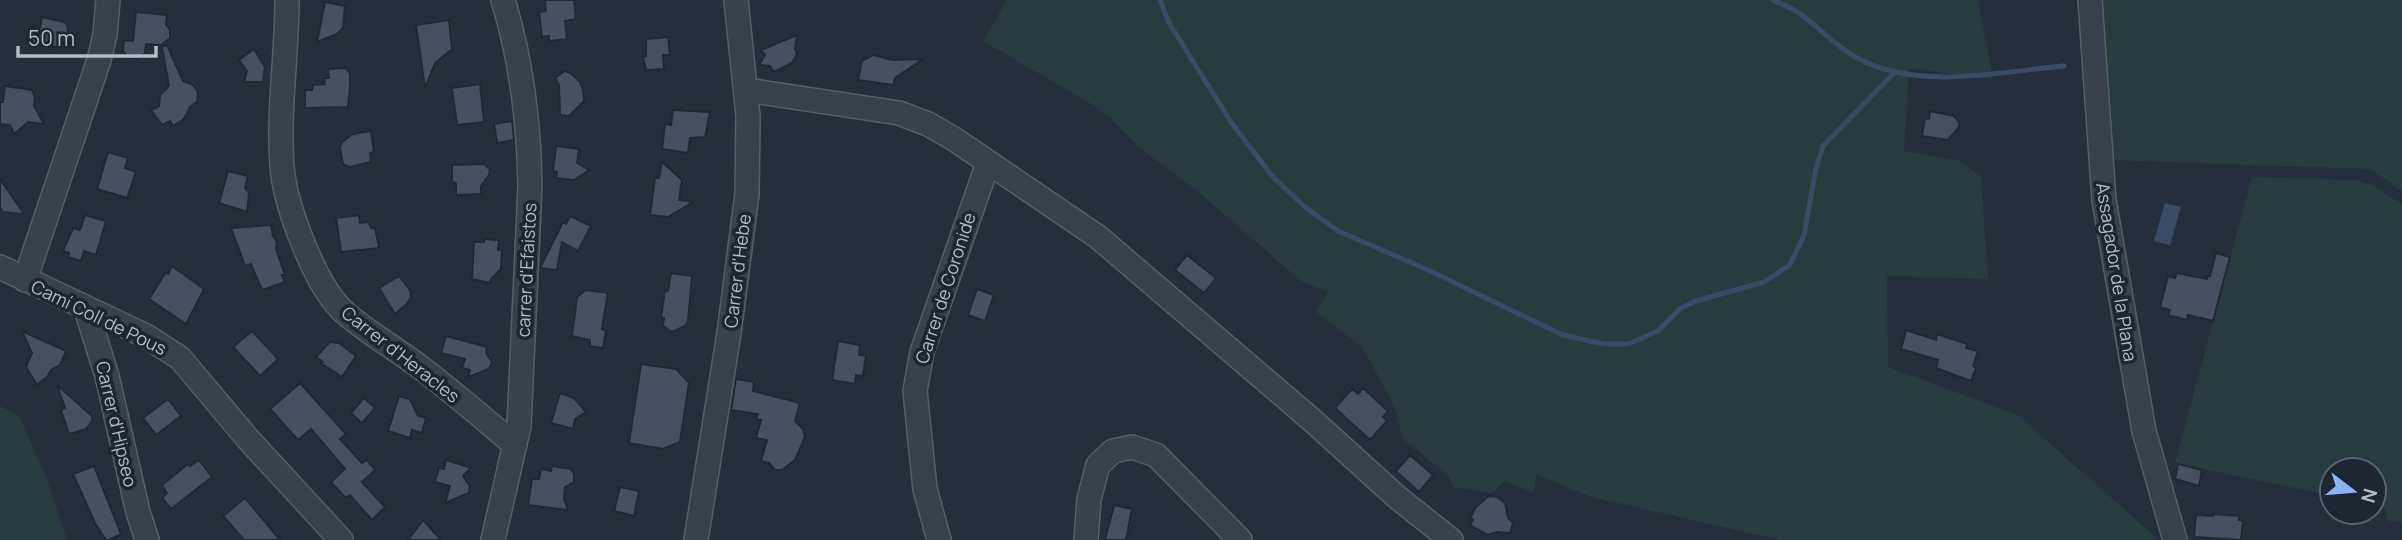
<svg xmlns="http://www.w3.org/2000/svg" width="2402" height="540" viewBox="0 0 2402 540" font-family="Manrope,sans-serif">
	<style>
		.green { fill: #263c3f }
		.water { fill: #394c67 }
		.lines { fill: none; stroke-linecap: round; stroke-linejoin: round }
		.stream { stroke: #394c67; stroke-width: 5 }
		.building { fill: #455162; stroke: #1f2835; stroke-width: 2 }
		.street-casing { stroke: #565f6c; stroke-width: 26 }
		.street { stroke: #38414e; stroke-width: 23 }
		.labels { text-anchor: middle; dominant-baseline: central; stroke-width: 7; stroke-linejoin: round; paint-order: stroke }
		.street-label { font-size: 18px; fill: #b4bcc9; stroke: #1d2633 }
	</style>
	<rect width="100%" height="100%" fill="#242f3e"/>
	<path class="green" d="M1007,0H1978L1993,79L1909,68L1904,151L1960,161L1981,177L1988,279L1887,276L1888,367L2018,415L2159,540H1780L1596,498L1572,490L1537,474L1533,493L1504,481L1493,493L1453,487L1449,476L1403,439L1395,407L1362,347L1316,312L1328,292L1301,281L1196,190L1138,147L1111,119L1093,105L983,41Z
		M2099,0H2402V191L2370,169L2111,160Z
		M2252,177L2355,180L2374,186L2402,204V522L2388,521L2385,508L2374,505V470H2332V496L2175,463Z
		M0,406L19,416L46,477L67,540H0Z"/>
	<path class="water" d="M2165,203L2181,207L2170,245L2154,241Z"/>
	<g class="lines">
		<path class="stream" d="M1160,0L1169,23L1233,125L1273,177L1305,207L1338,231L1426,269L1563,335L1604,344H1628L1658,331L1681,308L1696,301L1764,282L1790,265L1804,235L1816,168L1823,146L1895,72
			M1773,0C1783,5 1794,9 1802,15C1821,29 1835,46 1857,58C1920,91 1997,72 2064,66"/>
	</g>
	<path class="building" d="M545,0H574L576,19L565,21L567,39L549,41V36L542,37L539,12L546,11Z
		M325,2L345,6L343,28L337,34L317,42Z
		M136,12L167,15L166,25L170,30V38L161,45L146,44L145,53L138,59L128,58L123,51L124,40L133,41Z
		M42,17L64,22L67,25L68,33L60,47L30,45L35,26L40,27Z
		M449,20L452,49L435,63L425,88L416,25Z
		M797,35L795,49L797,54L792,63L774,72L770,66L759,65L765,55L761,50Z
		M668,37L670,55H663L664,69L646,70L643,57L646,56V39Z
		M167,45L183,81L193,85L198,92L197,102L190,107L184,119L173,126L170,121L162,125L151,110L159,106L160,95L169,86L162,47Z
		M254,49L265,67L263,82H244L247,71L239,60Z
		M873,55L893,60L923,59L895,78L893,85L858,80L862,61Z
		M346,68L350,74V88L348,107L305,108V90H312L313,85L325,84L324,78H329L328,69Z
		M565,71L572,74L580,82L583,90L584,101L569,116L560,115L559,85L555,78Z
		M480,84L484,122L457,125L452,88Z
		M5,86L32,90L35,97L34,106L44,124L28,122L14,134L10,125L0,124V102H3Z
		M673,110L710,112L705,137L690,138L688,153L662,149L665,124L671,125Z
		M1930,111L1954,116L1959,122V127L1948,140L1922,136L1925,118L1929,119Z
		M512,121L514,140L497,143L494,124Z
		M371,131L374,152L370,153L371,162L349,167L343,164L340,148L342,142L353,134Z
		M556,146L579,149L577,163L589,170L574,180L556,178L557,172L553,171Z
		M108,152L128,158L125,168L136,172L127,198L97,189Z
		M662,162L682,180L679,200L693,202L668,217L650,215L655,178H659Z
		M484,164L490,169L489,175L481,186V194L456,195V183L452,182V165Z
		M228,171L248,176L245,188L249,193L247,212L219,203Z
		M0,179L24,214L3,212L0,207Z
		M85,215L106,221L96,255L84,251L81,261L68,257L69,253L63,251L73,228L80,230Z
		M359,215L360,223L369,222L371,228H375L379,248L341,252L336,218Z
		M570,216L591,226L578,251L562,242L557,270L540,268L563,222L566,224Z
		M271,225L273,236L277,242L276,249L285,275H282L285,282L262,290L251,264L245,266L231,228Z
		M484,239L499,240L498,250H502L501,269L491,279L490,283L472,279L474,242H484Z
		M2216,253L2230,257L2213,321L2188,315L2187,320L2168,315L2170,310L2160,307L2168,276L2175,278L2177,273L2207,279L2208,275L2210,276Z
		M1187,255L1216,278L1204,293L1175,270Z
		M172,266L204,289L186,324L149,299L166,272L168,274Z
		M671,273L692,276L688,321L685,326L672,332L663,326L664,318L661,317L665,290L668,291Z
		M399,276L410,290L411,297L407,304L395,314L379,288Z
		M977,289L994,295L985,321L968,315Z
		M586,290L608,293L602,329L606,331L603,348L590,346V340L572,336L577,297Z
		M1906,330L1936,340L1937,334L1967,344L1966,348L1978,351L1973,366L1976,368L1971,381L1936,368L1938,360L1901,349Z
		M22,331L66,351L60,365L51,370L48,376L37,385L26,367L32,353Z
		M252,331L278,359L260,376L233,347Z
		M446,336L487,347L486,353L492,362L489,369L468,377L470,370L462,368L465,359L441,353Z
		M838,341L860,345L859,355L866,356L863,376L856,375L855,384L832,380Z
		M330,342L339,343L356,356L342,377L321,363L323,362L316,357Z
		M641,364L676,369L689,383L680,442L663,449L629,443Z
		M736,379L754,382L753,391L800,403L795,421L803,429L805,437L795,460L782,470H775L769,463L761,461L767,440L756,438L761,420L756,419L758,414L731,410Z
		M300,383L346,434L340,439L362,463L367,460L375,470L362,482L385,507L372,520L350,495L346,498L331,482L345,469L311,429L298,440L270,409Z
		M57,385L92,416V421L86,429L69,434L61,410L65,408Z
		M1363,388L1388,411L1383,417L1387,421L1370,440L1335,408L1352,389L1358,394Z
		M560,393L574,398L586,412L575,419L573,429L551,423Z
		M399,396L410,399L418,416L426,418L422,433L412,430L410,438L388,431Z
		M364,398L375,408L362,423L351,413Z
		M168,399L181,416L156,435L143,418Z
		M1410,455L1433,475L1419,492L1396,471Z
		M199,460L212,477L171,509L162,498L167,493L162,485L188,464L190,466Z
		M446,460L471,468L463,476L470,486L469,493L445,503L450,486L435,482L439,468L444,469Z
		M2178,464L2202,470L2199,486L2175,479Z
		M94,466L121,534L109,540H106L95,523L73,474Z
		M552,466L571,469L574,474V482L565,487L564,499L568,510L528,505L532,479H539L541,469L551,471Z
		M620,487L639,491L634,516L614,511Z
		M1489,496L1497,497L1505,503L1508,518L1513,523L1510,533L1497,532L1488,535L1470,525L1473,520L1470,518L1476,507Z
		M245,498L280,540H244L223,516Z
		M1114,505L1132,509L1126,540H1105Z
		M2213,514L2239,516V520L2243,521L2241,540L2194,537L2196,515L2213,516Z
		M423,520L441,540H408Z"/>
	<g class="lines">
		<g class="street-casing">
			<path id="street" d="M287,0C287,55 278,110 282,165C284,203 315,285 343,311C366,332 395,348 420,367C453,392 484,419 515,445
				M2090,0L2104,200L2144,431L2175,540
				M746,90L899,113L928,124L954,139L1098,237L1313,421L1398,498L1451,540
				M0,267L146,336L180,358L248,439L341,540
				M25,280L99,60L105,35L108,0
				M86,309L107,376L138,512L147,540
				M493,540L519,426L530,186C529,122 522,62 503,0
				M696,540L729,333L747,194L748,116L736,0
				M939,540L925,489L915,391L922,352L988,163
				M1086,540L1089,499L1098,465L1113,451L1132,447L1156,455L1240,540"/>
		</g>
		<use href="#street" class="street"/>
	</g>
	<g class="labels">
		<g class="street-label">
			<text transform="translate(526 270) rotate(-87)">carrer d'Efaistos</text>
			<text transform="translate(737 271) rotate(-83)">Carrer d'Hebe</text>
			<text transform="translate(2117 272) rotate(81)">Assagador de la Plana</text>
			<text transform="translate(945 288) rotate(-72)">Carrer de Coronide</text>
			<text transform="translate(99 317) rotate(26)">Camí Coll de Pous</text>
			<text transform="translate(401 354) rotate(38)">Carrer d'Heracles</text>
			<text transform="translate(117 424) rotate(77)">Carrer d'Hipseo</text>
		</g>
	</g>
	<g transform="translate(2353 491) rotate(106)"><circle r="33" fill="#1d2633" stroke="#59626f" stroke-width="2"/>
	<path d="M0-5L12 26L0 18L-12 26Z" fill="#8ab4f8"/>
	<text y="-10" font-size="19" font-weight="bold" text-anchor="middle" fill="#b4bcc9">N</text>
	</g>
	<path d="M18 46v10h138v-10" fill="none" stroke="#b4bcc9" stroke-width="3.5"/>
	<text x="28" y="46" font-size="21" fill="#b4bcc9" stroke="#1d2633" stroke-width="5" paint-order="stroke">50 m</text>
</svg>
